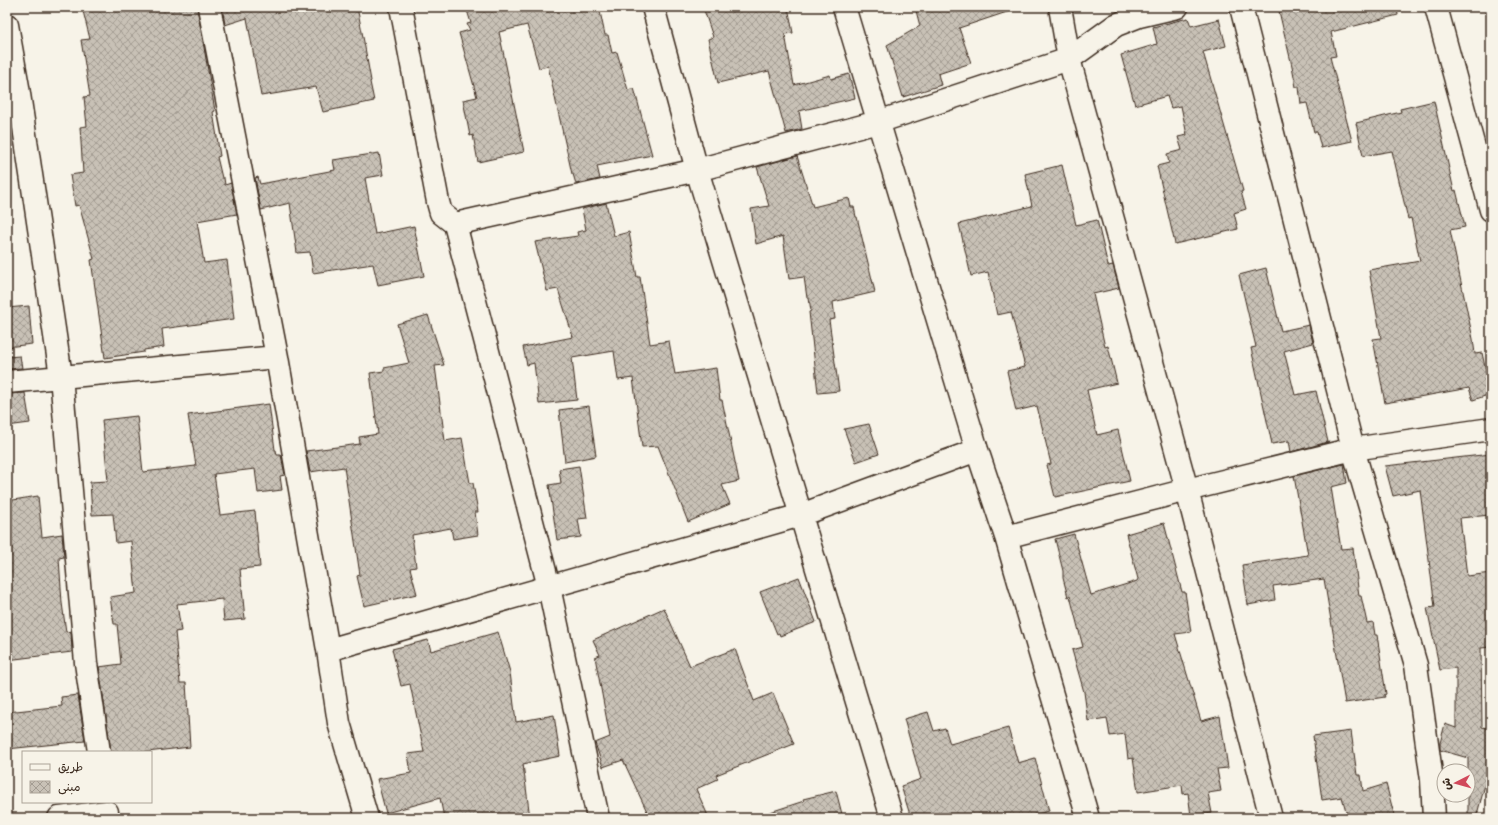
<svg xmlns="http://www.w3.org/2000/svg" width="1498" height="825" viewBox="0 0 1498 825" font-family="'Architects Daughter','Playpen Sans Arabic',sans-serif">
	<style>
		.building { fill: url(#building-cross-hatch); stroke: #3b2a1e }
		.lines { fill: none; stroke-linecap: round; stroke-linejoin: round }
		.minor-casing { stroke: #3b2a1e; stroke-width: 25 }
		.minor { stroke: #f7f3e8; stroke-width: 22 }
	</style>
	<defs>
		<pattern id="building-cross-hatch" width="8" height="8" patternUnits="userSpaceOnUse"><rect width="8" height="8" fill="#c8c1b6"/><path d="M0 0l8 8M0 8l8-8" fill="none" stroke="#a49d93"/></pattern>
	</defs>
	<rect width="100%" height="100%" fill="#f7f3e8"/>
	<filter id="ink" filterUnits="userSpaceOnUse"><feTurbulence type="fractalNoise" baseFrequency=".025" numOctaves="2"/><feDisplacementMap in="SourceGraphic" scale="8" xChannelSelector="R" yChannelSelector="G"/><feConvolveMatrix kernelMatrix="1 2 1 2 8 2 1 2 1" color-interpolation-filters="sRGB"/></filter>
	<g filter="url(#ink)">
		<path class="building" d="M82,7H197L215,111L213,112L220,156L217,157L222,178H224L225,185L231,183L237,214L197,221L204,263L227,260L234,319L162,329L164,347L144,350V352L105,358L91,260L94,259L79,205L75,206L70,175L83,173L80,127L87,126L84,97L90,96L81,40L90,39Z
			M222,7H357L364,42L371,81L370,82L374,101L323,112L316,87L261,96L247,18L225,25Z
			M466,7H599L605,35H608L612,53L617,52L628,90L634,88L652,155L597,166L600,179L576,184L573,174H572L548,66L539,68L527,25L499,32L524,152L478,162L473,135L470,136L463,100L477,97L459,33L470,30L467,24L471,23Z
			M703,7H788L793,33L785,34L794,85L830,75L831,79L849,74L855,98L799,111L802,129L786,133L769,71L718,83L708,39L713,37Z
			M915,7H1009L1010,11L959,28L971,63L938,74L941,85L903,97L887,45L920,26Z
			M1278,7H1397L1398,15L1331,32L1336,56L1330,57L1352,141L1321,148L1317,132H1314L1307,103L1301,104L1299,87H1296L1292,66Z
			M1188,18L1191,26L1219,19L1226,46L1203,52L1243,191L1241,192L1246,209L1234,213L1238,229L1175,244L1157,166L1169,163L1167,154L1182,150L1178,137L1187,135L1181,106L1171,108L1167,96L1135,105L1121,55L1157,44L1153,27Z
			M1434,101L1454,191L1456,190L1465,227L1450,230L1473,339L1475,354L1482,353L1491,394L1473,400L1469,388L1385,403L1373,339L1381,338L1369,270L1420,261L1411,218L1408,219L1392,151L1363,156L1356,123L1401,112L1400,109Z
			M379,153L383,175L365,178L375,234L414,226L424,276L378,285L373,264L313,273L310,252L297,253L290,203L261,210L255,178L258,177L260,184L335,170L333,160Z
			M797,156L813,207L849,198L851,207H854L856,217H857L875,292L833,302L835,319L829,320L839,391L818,393L809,312L811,311L809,298H807L804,277L789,279L783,236L756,244L751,209L769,206L757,167Z
			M1062,165L1076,225L1097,220L1108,266L1113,265L1119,288L1093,294L1105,347L1108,346L1117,383L1087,390L1097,435L1118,430L1130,481L1055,497L1047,465L1051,464L1037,406L1016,411L1007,371L1025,367L1011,312L997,315L988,272L971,276L959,224L1032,206L1025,174Z
			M606,203L614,236L629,232L637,277H640L650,344L669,341L675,374L716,368L720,400H722L739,481L722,485L730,504L688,522L658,446L642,447L633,378L618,380L614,351L572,358L577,400L539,404L534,363L527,365L523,347L573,337L558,289L547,291L535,242L578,236L577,232L586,230L582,209Z
			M1266,268L1281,331L1309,325L1313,343L1284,351L1295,395L1316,391L1328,442L1291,452L1289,441L1272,444L1251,348L1256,347L1239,275Z
			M29,306L32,344L7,347V308Z
			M428,315L444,365L435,366L445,441L462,438L470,483H473L478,512H475L478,535L453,539L451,528L412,535L416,567L410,568L417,594L364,606L357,576L360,575L344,467L310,472L306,451L360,444L359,437L378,434L370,373L384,371V368L409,363L397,324Z
			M20,356L22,368L7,369V357Z
			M25,393L30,423L7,426V394Z
			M269,404L275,450H276L277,455H281L285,475L280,476L282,490L258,493L255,469L214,474L220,515L255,511L260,567L240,569L245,619L224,621L222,599L177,604L181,631L175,632L180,683H186L190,747L147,752H111L99,667L121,664L117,624H114L110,597L136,593L131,541L116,543L113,514L92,515L90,482L108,481L102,420L137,416L143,472L196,466L188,415Z
			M589,406L596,456L565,462L559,410Z
			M869,424L879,454L856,462L844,429Z
			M1491,454V480L1488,481L1490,515L1460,518L1467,576L1491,573V647L1481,648L1482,727L1491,729V763L1476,818H1468V758L1440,750V743L1445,724L1456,728V668L1440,670L1427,608L1435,607L1420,490L1393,496L1385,466Z
			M1344,464L1347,483L1331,487L1341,549L1353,548L1359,596H1361L1367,623L1373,622L1375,635H1377L1386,694L1384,695L1385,697L1345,703L1324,579L1273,586L1275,600L1248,605L1242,565L1308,555L1294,476Z
			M579,466L587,518L578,519L581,537L557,540L549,485L561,483L559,469Z
			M38,496L42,537L62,534L64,557L59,558L62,603L66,632L71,631L72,652L7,660V501Z
			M1164,523L1182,592H1185L1191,632L1175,634L1201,721L1220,716L1228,768L1217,769L1221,791L1208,793L1212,813L1191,816L1188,793L1183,794L1182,785L1138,792L1133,758L1128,759L1125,734L1110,736L1107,718L1088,721L1084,692L1072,650L1083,647L1070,596L1068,597L1063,578V571L1055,539L1074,534L1091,595L1137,581L1138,579L1126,534Z
			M799,577L816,622L780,636L779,633L777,634L760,592Z
			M664,608L690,666L735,649L754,701L773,693L794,744L716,775L718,779L696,789L709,818H650L623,760L603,767L595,743L610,737L595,657L600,655L593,640Z
			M498,632L510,672L516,722L554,715L560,756L523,764L530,818H444L440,798L386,813L377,779L411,773L408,754L424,752L410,684L401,686L392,649L428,640L431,651Z
			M78,695L85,741L7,749V712L62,706L61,697Z
			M928,712L934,731L945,728L950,744L1008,728L1018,763L1035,758L1049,811L1021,818H911L901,786L921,779L904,719Z
			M1351,731L1357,775H1361L1363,791L1386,784L1395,818H1348L1342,797L1322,800L1313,736Z
			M836,791L843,818H765L764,814L804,801L803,799Z"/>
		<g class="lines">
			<g class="minor-casing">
				<path id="minor" d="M209,7L277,357L328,650L339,723L367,818
					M401,7L438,202L441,213L455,224L549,587L598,818
					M653,7L697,170L892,818
					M844,7L977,450L1006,537L1088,818
					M1060,7L1069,59L1187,490L1271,818
					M1241,7L1353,449L1416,665L1432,780L1434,818
					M1436,7L1491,210
					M7,25L18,87L61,376L86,663L99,752
					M455,224L697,170L878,122L1069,59L1116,25L1139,16L1177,7
					M7,382L277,357
					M1006,537L1187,490L1353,449L1491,429
					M328,650L801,515L977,450
					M59,818L107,812"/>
			</g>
			<use href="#minor" class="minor"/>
		</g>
	</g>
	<rect width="1498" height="825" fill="none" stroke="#f7f3e8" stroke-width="24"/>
	<rect x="12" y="12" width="1474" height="801" fill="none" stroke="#3b2a1e" stroke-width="1.5" filter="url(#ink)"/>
	<rect x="22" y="751" width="130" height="52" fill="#f7f3e8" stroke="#aca397"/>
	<rect x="30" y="764" width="20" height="6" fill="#f7f3e8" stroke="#aca397"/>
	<text x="58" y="771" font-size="12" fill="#3b2a1e">طريق</text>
	<rect x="30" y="781" width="20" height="12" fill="url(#building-cross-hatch)" stroke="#aca397"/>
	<text x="58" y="791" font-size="12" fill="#3b2a1e">مبنى</text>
	<g transform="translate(1456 783) rotate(264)"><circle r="19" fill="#f7f3e8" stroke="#aca397"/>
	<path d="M0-3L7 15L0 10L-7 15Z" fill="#d1495b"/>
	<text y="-6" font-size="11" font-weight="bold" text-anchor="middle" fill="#3b2a1e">ش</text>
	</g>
</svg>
